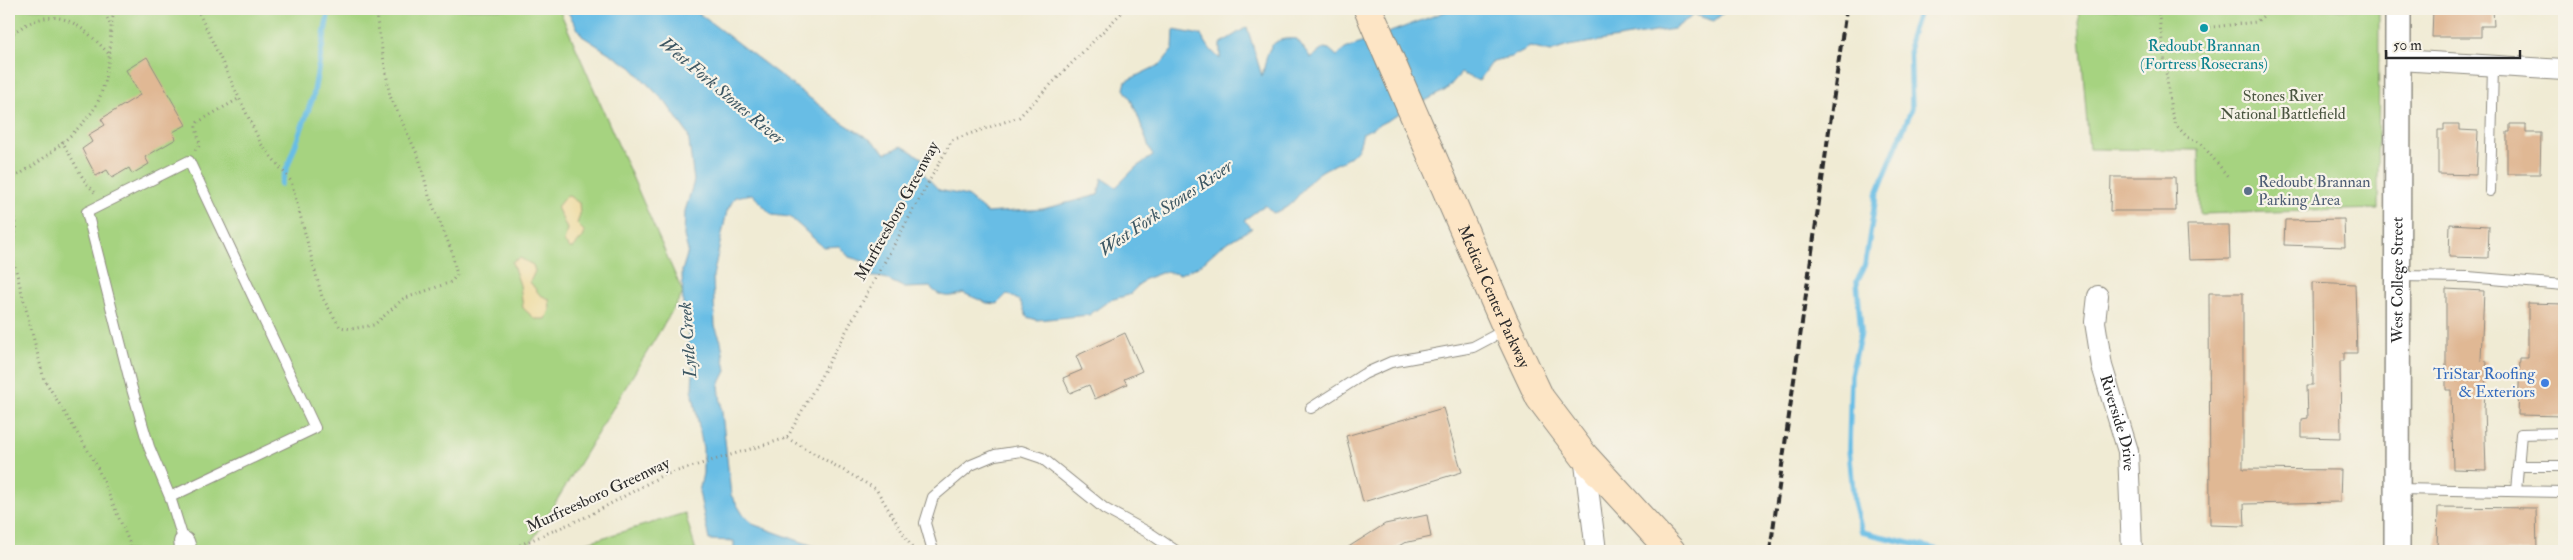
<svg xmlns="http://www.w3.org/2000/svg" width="2573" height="560" viewBox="0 0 2573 560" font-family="'IM FELL Double Pica',serif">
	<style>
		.green { fill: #a6d380; stroke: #687f56 }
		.sand { fill: #eeda9e; stroke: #8c8264 }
		.water { fill: #68bde5; stroke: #4a7488 }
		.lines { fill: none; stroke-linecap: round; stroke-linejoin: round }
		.stream { stroke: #68bde5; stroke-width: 5.5 }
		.building { fill: #e0b894 }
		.service-casing { stroke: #8e8b80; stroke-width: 12 }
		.minor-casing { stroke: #8e8b80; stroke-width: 22 }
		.tertiary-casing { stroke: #8e8b80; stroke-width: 28 }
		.secondary-casing { stroke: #8e8b80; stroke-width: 30 }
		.path { stroke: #8e8b80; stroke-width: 3; stroke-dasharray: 1 4; stroke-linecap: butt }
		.service { stroke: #fff; stroke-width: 10 }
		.minor { stroke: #fff; stroke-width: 20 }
		.tertiary { stroke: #fff; stroke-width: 25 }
		.secondary { stroke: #fde5c5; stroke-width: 28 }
		.rail { stroke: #2b2b2b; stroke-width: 4; stroke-dasharray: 8 4; stroke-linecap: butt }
		.culture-dot { fill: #0f9aa8; stroke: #f7f3e8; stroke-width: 2 }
		.service-dot { fill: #5c6f8a; stroke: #f7f3e8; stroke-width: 2 }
		.shop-dot { fill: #3f7fe0; stroke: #f7f3e8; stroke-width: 2 }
		.labels { text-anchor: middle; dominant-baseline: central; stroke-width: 4.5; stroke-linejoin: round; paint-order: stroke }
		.culture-label { font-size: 16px; fill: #0d838f; stroke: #f7f3e8 }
		.park-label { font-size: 16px; fill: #4a5540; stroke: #f7f3e8 }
		.service-label { font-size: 16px; fill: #4e5e75; stroke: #f7f3e8; text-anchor: start }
		.street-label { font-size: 16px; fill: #2b2b2b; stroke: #f7f3e8 }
		.shop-label { font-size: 16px; fill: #366cbe; stroke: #f7f3e8; text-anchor: end }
		.water-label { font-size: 18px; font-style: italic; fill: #3d5763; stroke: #f7f3e8 }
	</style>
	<rect width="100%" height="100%" fill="#f7f3e8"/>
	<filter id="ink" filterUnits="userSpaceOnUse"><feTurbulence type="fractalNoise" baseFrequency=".02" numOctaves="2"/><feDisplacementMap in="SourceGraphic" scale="10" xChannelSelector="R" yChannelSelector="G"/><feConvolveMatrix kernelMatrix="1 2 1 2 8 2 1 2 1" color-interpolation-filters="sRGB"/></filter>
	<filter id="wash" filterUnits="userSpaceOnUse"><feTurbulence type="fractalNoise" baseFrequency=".0096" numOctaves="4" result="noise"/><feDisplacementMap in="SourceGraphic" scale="20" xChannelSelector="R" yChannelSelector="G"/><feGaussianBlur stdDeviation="1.12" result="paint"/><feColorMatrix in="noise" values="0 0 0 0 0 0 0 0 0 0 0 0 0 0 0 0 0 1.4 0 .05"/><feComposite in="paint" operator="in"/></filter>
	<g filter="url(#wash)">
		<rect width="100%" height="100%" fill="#f0ebd4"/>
		<path class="green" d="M9,9H559L683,293L526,551H9Z
			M2078,9H2379L2378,209L2200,214L2199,150L2089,149Z
			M685,513L696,551H558Z"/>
		<path class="sand" d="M569,196L579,203L580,214L577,224L584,231V236L573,248H570L564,242L567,229L557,207L565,197Z
			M520,258L533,265L535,271L530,282L540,295L549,299L550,310L546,319H535L523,308L520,285L512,262Z"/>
		<path class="water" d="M566,9H693L840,121L871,140L886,153L902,146L922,158L921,171L939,190L967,196L987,213L1043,209L1098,195L1102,178L1116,187L1136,167L1153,156C1142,134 1139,109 1124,89L1126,81L1161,64L1173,49L1174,30L1201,35L1210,49L1220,59V44L1247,27L1262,76C1268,54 1266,36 1297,39L1311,58L1324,48L1329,49L1337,56L1345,49L1452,9H1728L1714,21L1694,15L1674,29L1568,46L1550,52L1530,47L1511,57L1493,61L1479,81L1461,73L1446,90L1363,133C1361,139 1360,147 1356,151C1347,162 1333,164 1322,171C1301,184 1298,207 1273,213L1265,205L1244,220L1252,228L1221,246L1199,266L1180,274L1164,272L1145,279L1129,295L1110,300L1089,315L1037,320L1027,317L1020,301L1007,294L997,304L987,303L963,293C950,298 940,298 930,287L905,288L884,278L864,276L866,262L849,257L839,246L823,247L790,217L772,215L752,194L735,197L727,211L713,276L715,326L721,341L726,371L719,385L731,495L744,516L755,525L827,551H734V541L709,540L699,492L703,473V448L692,390L693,365L688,346V315L683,305L682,271L688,251L684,236L685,211L694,181L688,134L666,103L631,67L582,36Z"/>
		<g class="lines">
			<path class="stream" d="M1920,9L1910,38L1912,108L1876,196L1865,265L1857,281L1861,332L1851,375L1849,448L1854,502L1862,532L1943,551
				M281,184L313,97L329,9"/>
		</g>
		<g id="blocks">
			<path class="building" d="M2433,9H2493L2494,26H2481V37H2432Z
				M147,57L186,125L173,132L176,139L145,157L149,164L132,174L129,168L112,178L107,170L96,176L82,149L92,142L88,135L105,125L101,119L140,95L126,70Z
				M2444,124H2459V130L2478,131L2476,175L2438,174V130H2444Z
				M2510,124H2526V133H2541L2540,174H2507V132H2510Z
				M2111,177H2175L2176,211H2110Z
				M2344,219L2345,247L2284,245L2285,220Z
				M2450,224L2489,226L2488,258L2449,257Z
				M2187,225H2229L2230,259L2189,260Z
				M2312,282L2355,284L2357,353H2344V361H2340L2341,438L2302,437V419L2308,418L2307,385H2313Z
				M2446,289L2484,291L2481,360L2487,361L2484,408L2486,470L2453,469L2451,390H2446Z
				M2209,293H2243V469L2341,470L2340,502L2244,504L2245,526L2210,525Z
				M2528,303L2564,304V416L2518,415L2520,358H2528Z
				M1125,333L1142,371L1124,379L1127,384L1095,399L1089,385L1070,393L1063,378L1082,370L1076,356Z
				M1443,408L1462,472L1363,502L1346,436Z
				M2438,507L2536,508L2537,551H2437Z
				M1427,515L1431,537L1404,543L1390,551H1342L1385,524Z"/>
		</g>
	</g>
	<g filter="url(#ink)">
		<use href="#blocks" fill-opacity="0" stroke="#8e8b80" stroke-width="1"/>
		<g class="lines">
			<g class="service-casing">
				<path id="service" d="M2490,191L2493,66
					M2398,276L2468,277L2564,285
					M1311,408L1364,374L1391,362L1473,347L1507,329
					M2518,466H2564
					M2398,489L2564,492
					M2516,491L2521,434L2564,433
					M170,497L315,428L189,161L87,212L132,389L149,447L170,497L184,542
					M933,551L925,523L933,497L971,465L995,455L1021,451L1042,458L1105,509L1151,534L1176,551"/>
			</g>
			<g class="minor-casing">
				<g id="minor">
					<path d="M2399,60L2564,70"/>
					<path id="s1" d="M2098,296L2095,322L2102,366L2128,451L2132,551"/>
					<path d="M1584,456L1596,551"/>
					<path d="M184,542L187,551"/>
				</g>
			</g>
			<g class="tertiary-casing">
				<g id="tertiary">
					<path id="s2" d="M2397,551L2398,9"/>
				</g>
			</g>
			<g class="secondary-casing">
				<g id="secondary">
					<path id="s3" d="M1368,9L1504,322L1540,398L1584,456L1671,551"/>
				</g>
			</g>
			<path class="path" d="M103,9L110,24
				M197,9L261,144L291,181L322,297L340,327L351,329L374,325L403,299L451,282L457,275L451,249L429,196L419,158L390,96L375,9
				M2158,9L2171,111L2176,125L2187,137L2201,143L2229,178
				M2204,28L2256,22L2272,9
				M9,36C54,1 77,20 110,55
				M62,141L84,180L96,194
				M195,150L200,145L196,127L198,122L240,98
				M9,179C33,170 80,131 94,109C103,95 106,74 109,57C112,41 108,25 116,9
				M9,193L16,229L11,251L44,379L95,462L133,551
				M787,438L876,489L914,551
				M506,551L590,515L661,476L787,438L952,140L1019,117L1125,9"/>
			<use href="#service" class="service"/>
			<use href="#minor" class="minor"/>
			<use href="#tertiary" class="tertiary"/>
			<use href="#secondary" class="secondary"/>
			<path class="rail" d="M1770,551L1846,9"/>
		</g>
	</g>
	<circle class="culture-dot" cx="2204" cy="28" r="5"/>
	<circle class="service-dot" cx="2248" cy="191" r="5"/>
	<circle class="shop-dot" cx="2545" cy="383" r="5"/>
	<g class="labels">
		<g class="culture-label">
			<text x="2204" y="46">Redoubt Brannan<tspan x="2204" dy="18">(Fortress Rosecrans)</tspan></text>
		</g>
		<g class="park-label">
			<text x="2283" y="96">Stones River<tspan x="2283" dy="18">National Battlefield</tspan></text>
		</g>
		<g class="service-label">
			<text x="2258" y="182">Redoubt Brannan<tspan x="2258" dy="18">Parking Area</tspan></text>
		</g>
		<g class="street-label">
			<text transform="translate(897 211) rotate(-61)">Murfreesboro Greenway</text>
			<text stroke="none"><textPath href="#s2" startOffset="271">West College Street</textPath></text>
			<text stroke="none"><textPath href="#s3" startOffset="314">Medical Center Parkway</textPath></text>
			<text stroke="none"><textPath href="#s1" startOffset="130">Riverside Drive</textPath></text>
			<text transform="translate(598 495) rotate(-25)">Murfreesboro Greenway</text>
		</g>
		<g class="shop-label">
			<text x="2535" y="374">TriStar Roofing<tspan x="2535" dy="18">&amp; Exteriors</tspan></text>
		</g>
		<g class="water-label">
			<text transform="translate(722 91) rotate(40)">West Fork Stones River</text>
			<text transform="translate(1166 208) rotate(-34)">West Fork Stones River</text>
			<text transform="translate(688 340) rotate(-94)">Lytle Creek</text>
		</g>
	</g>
	<rect width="2573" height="560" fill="none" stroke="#f7f3e8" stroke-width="30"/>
	<path d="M2386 50v8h134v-8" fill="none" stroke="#2b2b2b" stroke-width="2.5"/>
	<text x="2393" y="50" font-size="15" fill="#2b2b2b" stroke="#f7f3e8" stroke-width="4" paint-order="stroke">50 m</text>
</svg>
